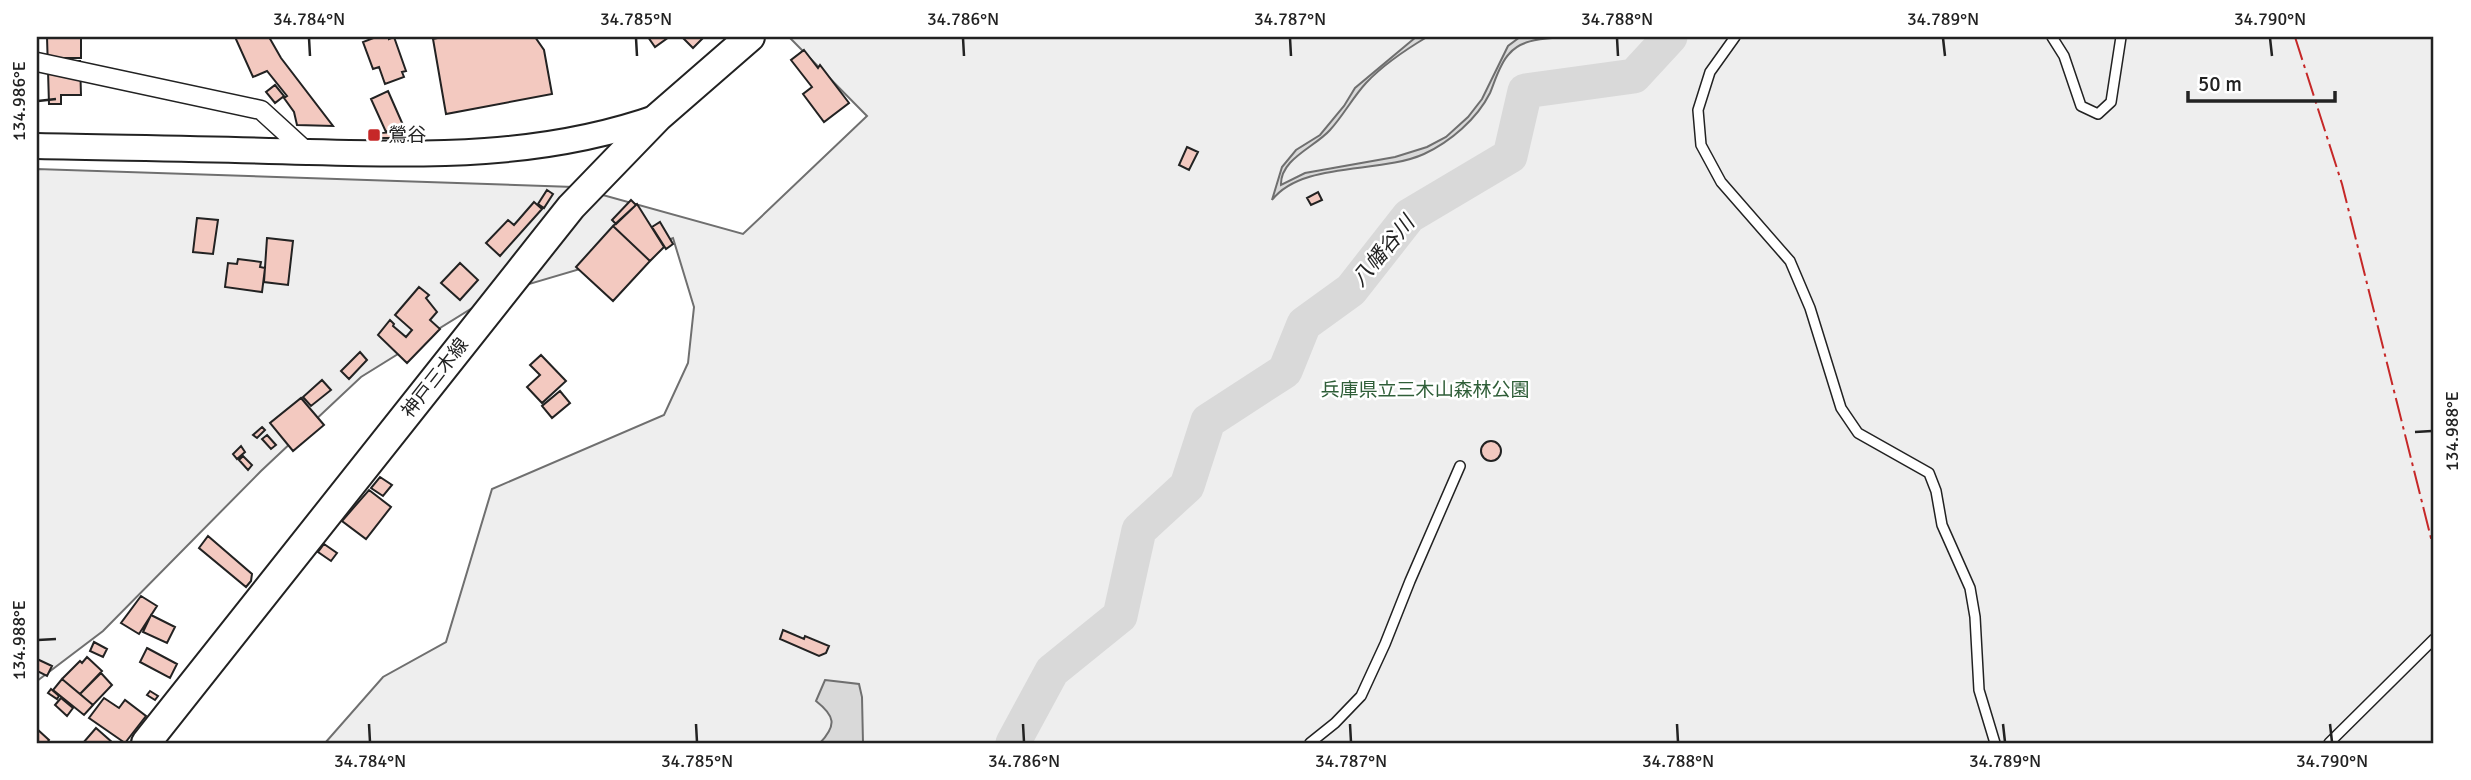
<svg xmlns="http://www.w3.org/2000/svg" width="2471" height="780" viewBox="0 0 2471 780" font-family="Signika,'Noto Sans JP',sans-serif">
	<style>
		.green { fill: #eee; stroke: #6f6f6f; stroke-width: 2 }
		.water { fill: #d9d9d9; stroke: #6f6f6f; stroke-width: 2 }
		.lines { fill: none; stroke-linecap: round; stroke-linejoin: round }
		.river { stroke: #d9d9d9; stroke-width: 35 }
		.building { fill: #f3c9c0; stroke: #222; stroke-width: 2 }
		.lane-casing { stroke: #222; stroke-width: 12 }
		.street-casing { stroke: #222; stroke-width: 21 }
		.secondary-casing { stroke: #222; stroke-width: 28 }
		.primary-casing { stroke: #222; stroke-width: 32 }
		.lane { stroke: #fff; stroke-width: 9 }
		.street { stroke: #fff; stroke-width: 18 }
		.secondary { stroke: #fff; stroke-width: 24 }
		.primary { stroke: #fff; stroke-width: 28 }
		.power { stroke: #c62828; stroke-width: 2; stroke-dasharray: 24 5 3.5 5; stroke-linecap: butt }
		.ticks { fill: none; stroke: #222; stroke-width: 2.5 }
		.poi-dot { fill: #c62828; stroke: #fff; stroke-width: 2.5 }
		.labels { text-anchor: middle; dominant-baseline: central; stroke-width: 5; stroke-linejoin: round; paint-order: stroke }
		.poi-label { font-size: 19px; fill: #222; stroke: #fff; text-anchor: start }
		.street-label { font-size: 19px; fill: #222; stroke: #fff }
		.park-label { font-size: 19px; fill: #2f5e38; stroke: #fff }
		.water-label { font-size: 21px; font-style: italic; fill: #222; stroke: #fff }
		.neatline { fill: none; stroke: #222; stroke-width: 2.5 }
		.ticks-label { font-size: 18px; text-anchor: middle; fill: #222 }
	</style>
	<rect width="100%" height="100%" fill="#fff"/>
	<path class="green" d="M793,37H2434V743H325L383,677L446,642L492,489L664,415L688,363L694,307L673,238L641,251L495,294L361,377L261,471L103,631L37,681V169L574,187L743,234L867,116L791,39Z"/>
	<path class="water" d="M1416,37H1427C1405,50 1384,64 1366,83C1353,97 1343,116 1330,130C1315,147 1280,159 1281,185L1305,173L1395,157L1427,147L1446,137L1468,117L1482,99L1508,46L1520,37H1564C1546,39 1522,38 1509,54C1500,63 1495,81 1490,93C1477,119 1450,142 1424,154C1380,174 1302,161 1272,200L1282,167L1296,150L1320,135L1344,106L1355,88Z
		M825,680L859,684L862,697L863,743H820C837,725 835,716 816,701Z"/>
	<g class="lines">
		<path class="river" d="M1013,743L1052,671L1120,616L1139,530L1187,486L1208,421L1285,371L1304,324L1351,290L1409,216L1510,156L1525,91L1634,76L1670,37"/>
	</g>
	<path class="building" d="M47,37H81V58H61V61H80L81,95H61V104H49Z
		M235,37H269L281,58L333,126L297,125L294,112L284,98L287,96L267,71L253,77Z
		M376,37H389V39L394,37L406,71L402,72L404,77L385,84L379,67L373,69L363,42Z
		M442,37H535L544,50L552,94L446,114L433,39Z
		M648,37H669L655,47Z
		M682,37H704L693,48Z
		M804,50L818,68L820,65L849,103L824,122L803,94L812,87L791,60Z
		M275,85L284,96L275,103L266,92Z
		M388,91L403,125L386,132L371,99Z
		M394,132V138H379V133Z
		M1187,147L1198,152L1189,170L1179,165Z
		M547,190L553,194L544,208L538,204Z
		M1318,192L1322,200L1311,205L1307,198Z
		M631,200L636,205L616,224L612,220Z
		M534,202L542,209L500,256L486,243L508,220L514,225Z
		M637,204L664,247L650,261L613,226Z
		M197,218L218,220L213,254L193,252Z
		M660,222L673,244L666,249L652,227Z
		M613,226L650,261L613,301L576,267Z
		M267,238L293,241L288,285L264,282Z
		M238,259L261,262L260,267L265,268L262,292L225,287L228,263L237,264Z
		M460,263L478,280L460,300L441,283Z
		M419,287L429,295L426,298L437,312L430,320L440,329L407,363L378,335L390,320L394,324L393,326L406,337L412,330L395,315Z
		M360,352L367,360L349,379L341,371Z
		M541,355L566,381L542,403L527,387L540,375L530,365Z
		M322,380L331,390L311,406L303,397Z
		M560,391L570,403L552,418L542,406Z
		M301,398L324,425L293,451L270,423Z
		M262,427L265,430L257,438L253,435Z
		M267,435L276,445L271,449L262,439Z
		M1481 451a10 10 0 1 1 20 0a10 10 0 1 1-20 0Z
		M241,446L245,452L237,459L233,454Z
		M243,456L252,465L248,470L239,460Z
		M380,477L392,485L383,496L371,488Z
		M369,490L391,507L366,539L342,521Z
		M208,536L252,574L251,581L246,587L199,548Z
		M324,544L337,553L331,561L318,552Z
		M141,596L157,606L139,634L121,623Z
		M151,615L175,627L167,643L143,632Z
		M783,630L804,639L805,636L829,646L826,653L819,656L780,639Z
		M94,642L107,649L103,657L90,651Z
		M147,648L177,664L170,678L140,662Z
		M87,657L102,671L80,694L62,679L80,661L82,663Z
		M37,659L52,666L47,676L37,671Z
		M101,673L112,685L93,705L80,694Z
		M62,679L93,705L84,715L53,690Z
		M51,689L59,696L57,699L48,693Z
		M150,691L158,696L155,700L147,695Z
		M61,698L73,708L67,716L55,705Z
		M104,698L119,708L125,700L146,716L125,743L89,718Z
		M96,728L113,743H83Z
		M37,729L49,740L47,743H37Z"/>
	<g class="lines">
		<g class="lane-casing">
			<path id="lane" d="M1735,37L1710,72L1698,110L1701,145L1721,182L1790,261L1810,308L1841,408L1858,433L1929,473L1936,491L1942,525L1970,588L1975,617L1979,690L1995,743
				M2052,37L2064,56L2081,106L2098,114L2111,102L2121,37
				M1310,743L1335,723L1361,696L1385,644L1410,581L1460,466
				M2329,743L2434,639"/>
		</g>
		<g class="street-casing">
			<path id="street" d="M37,62L261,110L307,152"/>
		</g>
		<g class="secondary-casing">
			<path id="secondary" d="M37,146C127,148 217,149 307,152C428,155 542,158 658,117"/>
		</g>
		<g class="primary-casing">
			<path id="primary" d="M146,743L571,207L658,117L750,37"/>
		</g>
		<use href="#lane" class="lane"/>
		<use href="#street" class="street"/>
		<use href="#secondary" class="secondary"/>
		<use href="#primary" class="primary"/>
		<path class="power" d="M2295,37L2342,184L2434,550"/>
	</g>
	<path class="ticks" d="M309,38L310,56M636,38L637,56M963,38L964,56M1290,38L1291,56M1617,38L1618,56M1943,38L1945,56M2270,38L2272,56M38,101L56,99M2415,432L2432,431M38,640L56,639M369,724L370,742M696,724L697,742M1023,724L1024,742M1350,724L1351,742M1677,724L1678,742M2003,724L2005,742M2330,724L2332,742"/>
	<rect class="poi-dot" x="367" y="128" width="14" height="14" rx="3.5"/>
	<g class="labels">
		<g class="poi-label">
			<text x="388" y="135">鶯谷</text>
		</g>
		<g class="street-label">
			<text transform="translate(435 378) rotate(-52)">神戸三木線</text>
		</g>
		<g class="park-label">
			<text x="1425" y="390">兵庫県立三木山森林公園</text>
		</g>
		<g class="water-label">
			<text transform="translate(1383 251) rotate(-50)">八幡谷川</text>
		</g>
	</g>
	<rect width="2471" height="780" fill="none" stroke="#ffffff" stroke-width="77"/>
	<path d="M2188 91v10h147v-10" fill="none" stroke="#222222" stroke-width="3.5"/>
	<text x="2198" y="91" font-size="21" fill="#222222" stroke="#ffffff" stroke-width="5" paint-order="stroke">50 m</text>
	<rect x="38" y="38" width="2394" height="704" class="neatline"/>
	<g class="ticks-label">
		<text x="309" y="25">34.784°N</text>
		<text x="636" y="25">34.785°N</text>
		<text x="963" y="25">34.786°N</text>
		<text x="1290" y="25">34.787°N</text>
		<text x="1617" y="25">34.788°N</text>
		<text x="1943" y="25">34.789°N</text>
		<text x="2270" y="25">34.790°N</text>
		<text transform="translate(19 101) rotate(-90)" y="6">134.986°E</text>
		<text transform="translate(2452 431) rotate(-90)" y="6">134.988°E</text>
		<text transform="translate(19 640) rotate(-90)" y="6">134.988°E</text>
		<text x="370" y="767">34.784°N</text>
		<text x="697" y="767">34.785°N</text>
		<text x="1024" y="767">34.786°N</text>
		<text x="1351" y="767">34.787°N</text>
		<text x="1678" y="767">34.788°N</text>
		<text x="2005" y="767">34.789°N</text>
		<text x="2332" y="767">34.790°N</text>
	</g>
</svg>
